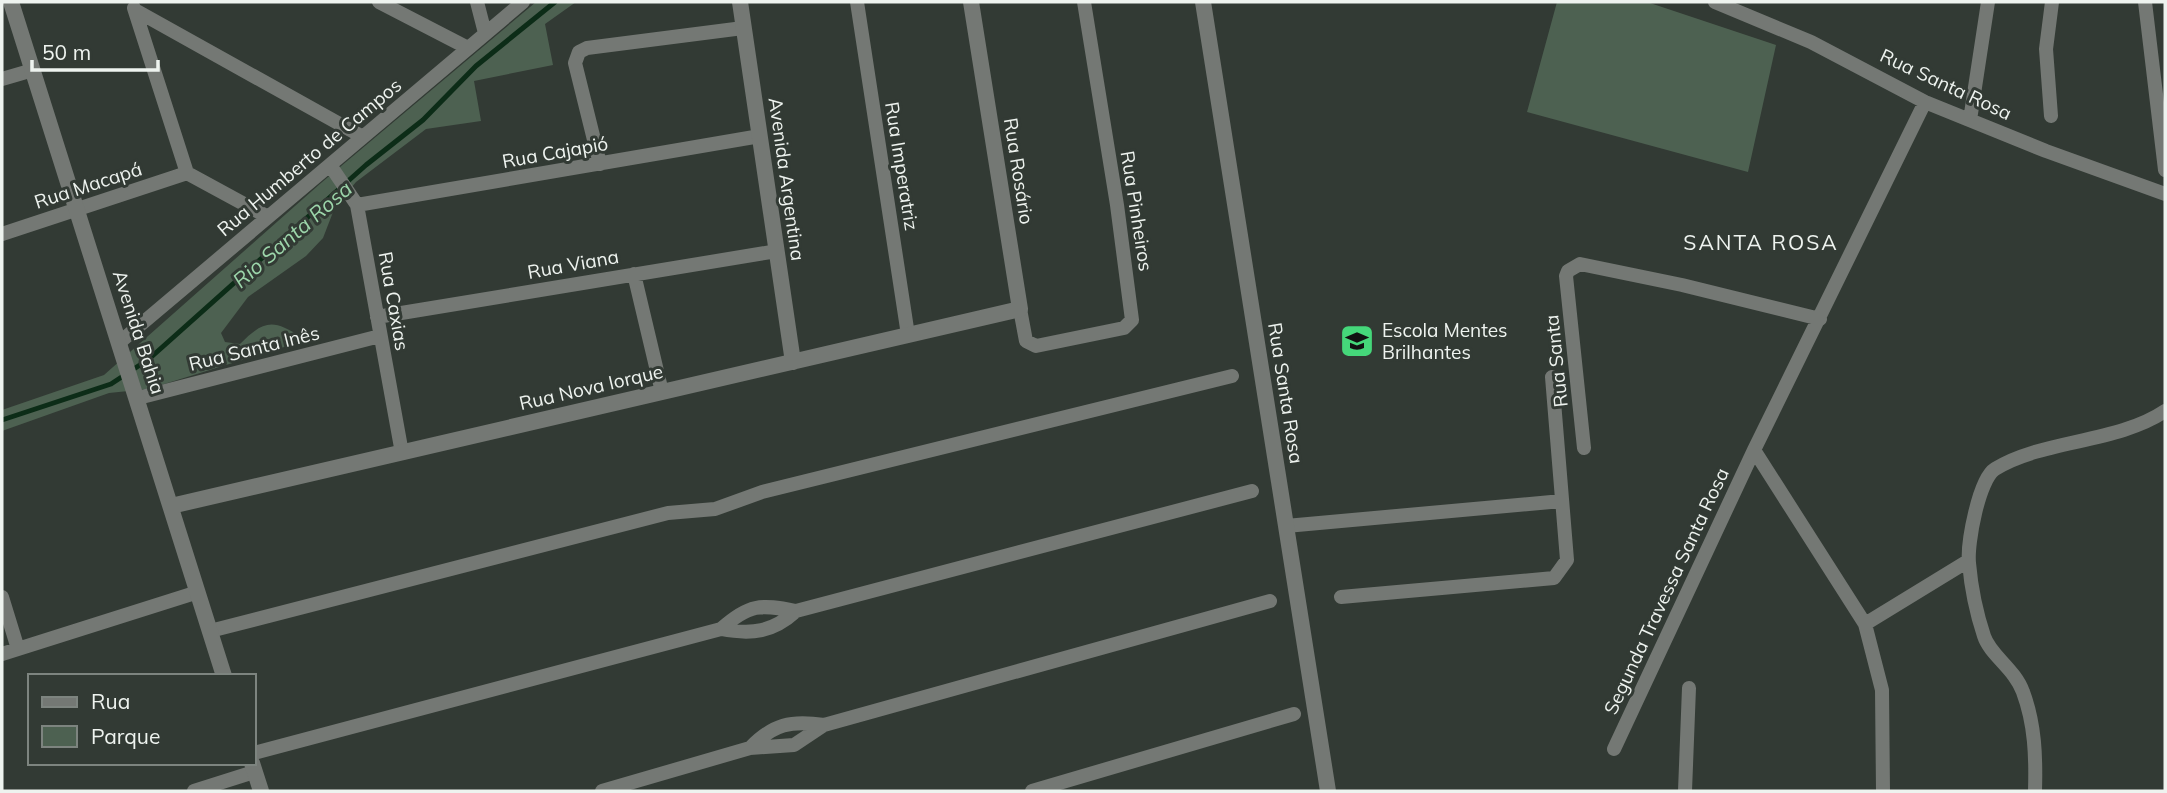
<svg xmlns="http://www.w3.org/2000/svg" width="2167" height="793" viewBox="0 0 2167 793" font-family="Mulish,sans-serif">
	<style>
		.green { fill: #4d6151 }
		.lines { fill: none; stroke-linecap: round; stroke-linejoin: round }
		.stream { stroke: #0c2c17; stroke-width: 5 }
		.minor { stroke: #747874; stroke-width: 14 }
		.tertiary { stroke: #747874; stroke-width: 16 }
		.labels { text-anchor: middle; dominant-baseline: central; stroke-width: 6; stroke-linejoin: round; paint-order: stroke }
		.street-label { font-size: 19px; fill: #eef3ef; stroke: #323a34 }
		.poi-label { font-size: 19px; fill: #eef3ef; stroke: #323a34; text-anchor: start }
		.water-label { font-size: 21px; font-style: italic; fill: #9cd5aa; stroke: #323a34 }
		.neighbourhood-label { font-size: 21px; letter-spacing: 2px; fill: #eef3ef; stroke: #323a34 }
	</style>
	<rect width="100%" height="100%" fill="#323a34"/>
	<path class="green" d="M536,2H576L545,24L553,65L474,81L481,121L426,129L356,182L335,207L323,238L306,256L248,297L221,333L225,342L240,344C264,320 273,319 301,337L294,344L148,389L109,393L2,431V410L104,375L321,183Z
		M1557,2H1647L1776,45L1748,172L1527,112Z"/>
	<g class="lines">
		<path class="stream" d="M2,420L111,384L149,359L366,165L423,120L476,66L555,2"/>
		<path class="minor" d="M379,2L468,48
			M477,2L485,33
			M857,2L908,335
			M1715,2L1811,42L1925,102L2046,151L2165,194
			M2145,2L2165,170
			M134,8L187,173
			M135,10L363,137
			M2,79L33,70
			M2051,116L2046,49L2052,2
			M1970,120L1988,2
			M600,164L575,63L579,52L587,48L743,28
			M330,165L357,205L402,453
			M187,173L268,217
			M357,205L760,136
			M2,234L187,173
			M634,274L662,392
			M1020,309L1026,341L1036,346L1124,328L1132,320L1117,205L1084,2
			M377,317L777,251
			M120,342L523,2
			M138,398L380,336
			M1584,448L1566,276L1568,271L1580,264L1682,285L1820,319
			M1754,450L1865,624L1882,690L1883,791
			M1286,526L1562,501
			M2,597L18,649
			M1341,597L1554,578L1567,560L1552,377
			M796,611L1252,491
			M1865,624L1968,561
			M210,631L668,513L715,509L762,492L1232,376
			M2,654L198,592
			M750,748C773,724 791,720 824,725
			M1614,749L1754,450L1925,102
			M254,753L721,629C752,635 773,632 796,611C760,604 749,604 721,629
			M194,791L254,772
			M602,791L750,748L794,745L824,725L1270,601
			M1032,791L1294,714
			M1685,791L1689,688
			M2035,791C2036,757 2035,724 2023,692C2015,669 1990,655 1984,636C1977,615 1971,586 1969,563C1967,543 1979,479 1995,469C2041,440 2118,443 2165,411"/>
		<path class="tertiary" d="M11,2L224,676
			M740,2L793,362
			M1203,2L1328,791
			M171,506L1020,309L971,2
			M252,763L261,791"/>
	</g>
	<defs>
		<g id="school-square" transform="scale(1.75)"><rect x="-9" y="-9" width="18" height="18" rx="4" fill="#45d77a" stroke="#323a34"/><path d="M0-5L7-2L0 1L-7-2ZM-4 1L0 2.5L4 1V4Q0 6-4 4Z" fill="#111"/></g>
	</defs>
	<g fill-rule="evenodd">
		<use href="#school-square" x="1357" y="341"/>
	</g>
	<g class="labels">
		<g class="street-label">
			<text transform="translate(1946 84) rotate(25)">Rua Santa Rosa</text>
			<text transform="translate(555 152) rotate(-10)">Rua Cajapió</text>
			<text transform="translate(309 157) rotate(-40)">Rua Humberto de Campos</text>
			<text transform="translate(902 166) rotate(81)">Rua Imperatriz</text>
			<text transform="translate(1019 171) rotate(81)">Rua Rosário</text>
			<text transform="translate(787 179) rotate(82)">Avenida Argentina</text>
			<text transform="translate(88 185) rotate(-18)">Rua Macapá</text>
			<text transform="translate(1137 211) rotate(81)">Rua Pinheiros</text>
			<text transform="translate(573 264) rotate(-10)">Rua Viana</text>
			<text transform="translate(394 301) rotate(80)">Rua Caxias</text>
			<text transform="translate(139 332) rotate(72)">Avenida Bahia</text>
			<text transform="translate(254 348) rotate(-14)">Rua Santa Inês</text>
			<text transform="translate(1556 361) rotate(-96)">Rua Santa</text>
			<text transform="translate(591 387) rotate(-13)">Rua Nova Iorque</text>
			<text transform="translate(1286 393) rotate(81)">Rua Santa Rosa</text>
			<text transform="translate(1666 591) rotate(-65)">Segunda Travessa Santa Rosa</text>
		</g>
		<g class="poi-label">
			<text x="1382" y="330">Escola Mentes<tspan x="1382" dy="22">Brilhantes</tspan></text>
		</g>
		<g class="water-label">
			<text transform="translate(292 234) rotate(-41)">Rio Santa Rosa</text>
		</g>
		<g class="neighbourhood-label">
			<text x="1761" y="242">SANTA ROSA</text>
		</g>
	</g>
	<rect width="2167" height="793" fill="none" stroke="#eef3ef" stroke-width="7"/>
	<rect x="28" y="674" width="228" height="91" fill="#323a34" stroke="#7d847f" stroke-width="2"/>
	<rect x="42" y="697" width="35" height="10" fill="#747874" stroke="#7d847f" stroke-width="2"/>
	<text x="91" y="709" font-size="21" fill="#eef3ef">Rua</text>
	<rect x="42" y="726" width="35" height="21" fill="#4d6151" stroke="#7d847f" stroke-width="2"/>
	<text x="91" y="744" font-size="21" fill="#eef3ef">Parque</text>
	<path d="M32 60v10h126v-10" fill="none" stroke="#eef3ef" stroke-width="3.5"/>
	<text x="42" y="60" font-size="21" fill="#eef3ef" stroke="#323a34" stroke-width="5" paint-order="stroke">50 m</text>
</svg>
